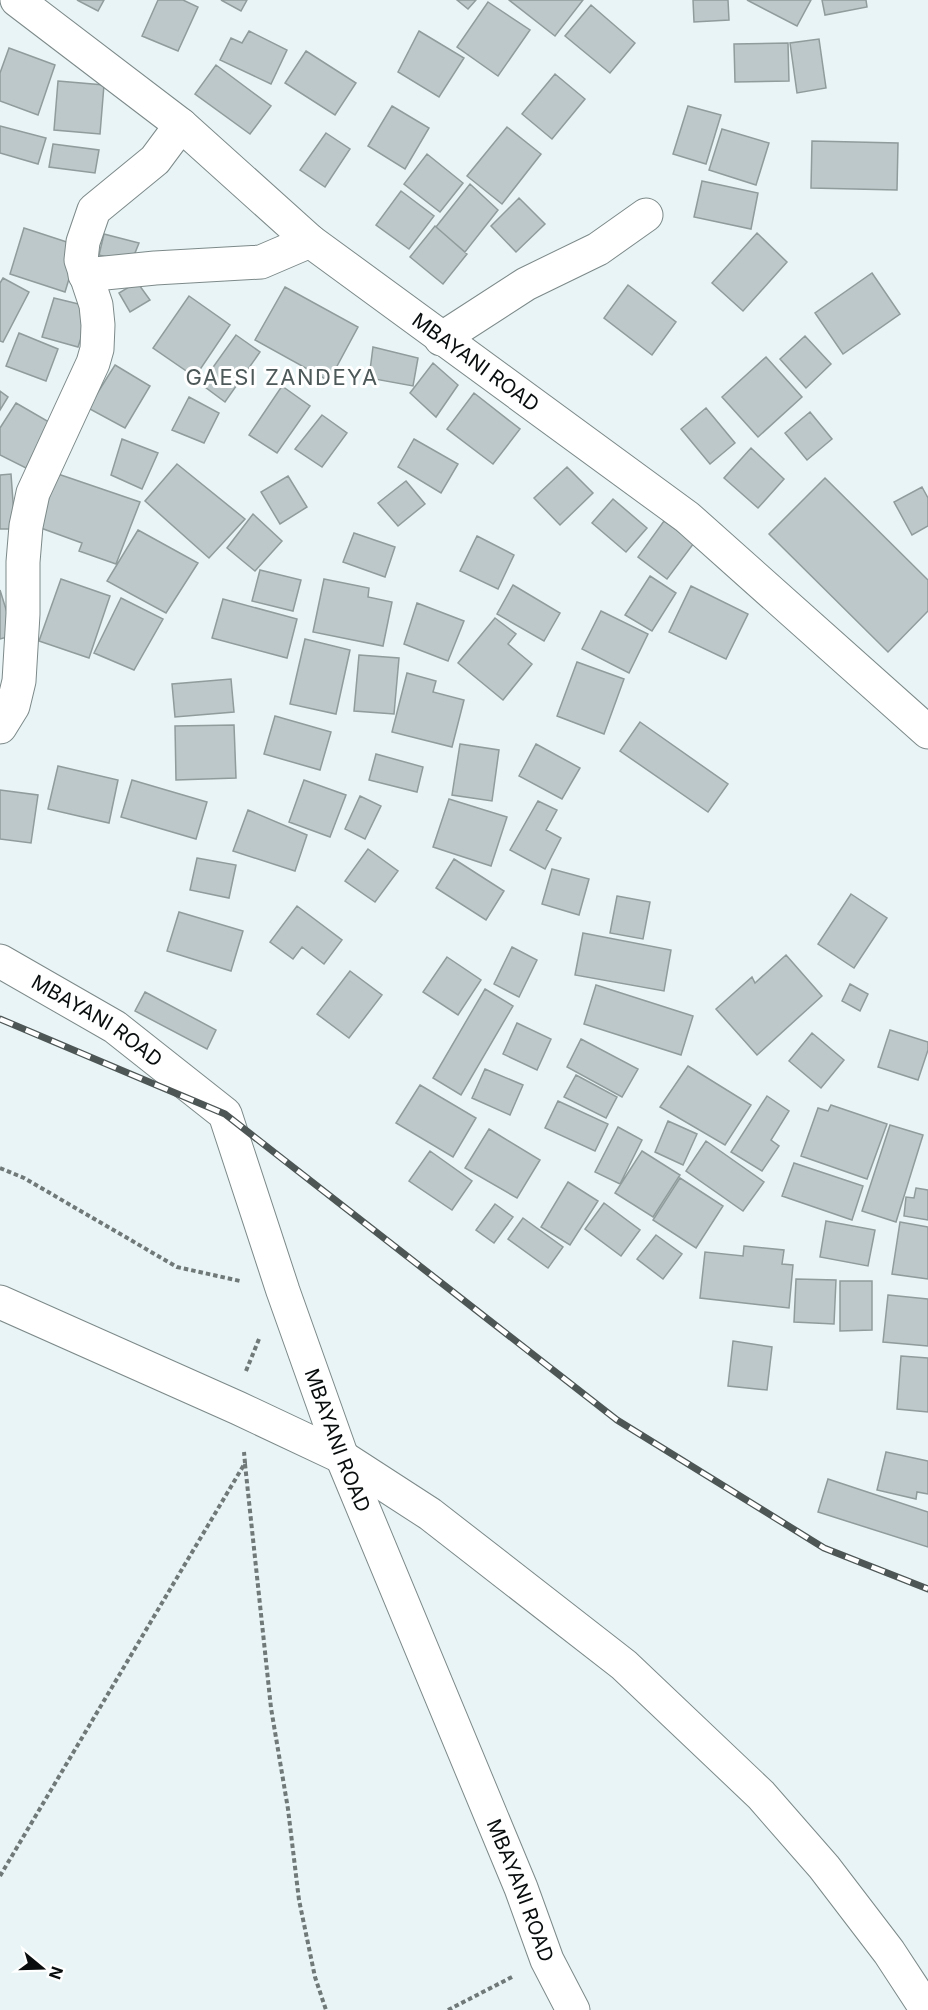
<svg xmlns="http://www.w3.org/2000/svg" width="928" height="2010" viewBox="0 0 928 2010" font-family="Inter,sans-serif">
	<style>
		.building { fill: #bcc8c9; stroke: #909b9c; stroke-width: 1.5 }
		.lines { fill: none; stroke-linecap: round; stroke-linejoin: round }
		.street-casing { stroke: #7d8989; stroke-width: 35 }
		.path { stroke: #707878; stroke-width: 4; stroke-dasharray: 4.5 3; stroke-linecap: butt }
		.street { stroke: #fff; stroke-width: 33 }
		.rail-casing { stroke: #4e5555; stroke-width: 7 }
		.rail { stroke: #fff; stroke-width: 4.5; stroke-dasharray: 14; stroke-linecap: butt }
		.labels { text-anchor: middle; dominant-baseline: central; stroke-width: 6; stroke-linejoin: round; paint-order: stroke }
		.street-label { font-size: 20px; fill: #090d0d; stroke: #fff }
		.quarter-label { font-size: 22px; letter-spacing: 1.5px; fill: #4d5858; stroke: #fff }
	</style>
	<rect width="100%" height="100%" fill="#e8f4f5"/>
	<path class="building" d="M77,0H104L98,11Z
		M158,0H183L198,7L178,51L142,36Z
		M221,0H247L241,11Z
		M457,0H476L468,9Z
		M509,0H583L555,36Z
		M693,0H728L729,20L694,22Z
		M747,0H811L797,26Z
		M822,0H866L867,7L825,15Z
		M488,2L530,30L498,76L457,47Z
		M591,5L635,43L610,73L565,36Z
		M249,31L287,50L271,84L220,60L231,38L242,43Z
		M419,31L464,58L439,97L398,72Z
		M819,39L826,88L797,93L790,43Z
		M788,43L789,81L735,82L734,44Z
		M9,48L55,65L38,115L0,101V73Z
		M306,51L356,83L335,115L285,83Z
		M216,65L271,106L250,134L195,94Z
		M555,74L585,99L552,139L522,114Z
		M58,81L104,85L100,134L54,130Z
		M392,106L429,128L405,169L368,146Z
		M688,106L721,115L706,164L673,154Z
		M0,126L46,138L38,164L0,153Z
		M507,127L541,154L502,204L467,176Z
		M722,129L769,143L756,185L709,170Z
		M326,133L350,149L325,187L300,170Z
		M812,141L898,143L897,190L811,188Z
		M53,144L99,150L95,173L49,167Z
		M427,154L463,183L440,212L404,184Z
		M702,181L758,193L751,229L694,217Z
		M470,184L498,210L465,252L436,227Z
		M401,191L434,216L409,249L376,225Z
		M519,198L545,224L516,252L491,226Z
		M435,226L467,254L443,284L410,257Z
		M24,228L79,246L65,292L10,274Z
		M757,233L787,262L743,311L712,283Z
		M104,234L139,243L131,263L99,255Z
		M872,273L900,314L843,354L815,313Z
		M3,278L29,292L3,342L0,341V283Z
		M137,282L150,300L130,312L119,293Z
		M628,285L676,322L652,355L604,318Z
		M285,287L358,327L329,381L255,340Z
		M189,296L230,325L195,377L153,348Z
		M54,298L91,307L78,347L42,337Z
		M19,333L58,349L46,381L6,366Z
		M236,335L260,352L225,402L201,384Z
		M805,336L831,364L806,388L780,359Z
		M373,347L418,358L413,386L369,378Z
		M766,357L802,397L758,437L722,397Z
		M433,363L458,385L436,417L410,393Z
		M115,365L150,386L125,428L88,408Z
		M282,386L310,406L277,453L249,435Z
		M0,391L8,397L0,410Z
		M474,393L520,429L493,464L447,429Z
		M189,397L219,413L204,443L172,430Z
		M16,403L49,422L26,468L0,455V428Z
		M706,408L735,443L710,464L681,429Z
		M810,412L832,439L807,460L785,433Z
		M322,415L347,433L322,467L295,449Z
		M122,439L158,453L142,489L111,475Z
		M414,439L458,464L441,493L398,467Z
		M751,448L784,479L758,508L724,478Z
		M177,464L245,519L209,558L145,501Z
		M567,467L593,493L560,525L534,498Z
		M11,474L15,529H0V475Z
		M58,474L140,502L116,564L79,551L82,543L38,527Z
		M288,476L307,507L280,524L261,492Z
		M825,478L928,580V611L888,652L769,534Z
		M406,481L425,504L398,526L378,503Z
		M922,487L928,498V526L912,535L894,502Z
		M613,499L647,528L626,552L592,523Z
		M253,514L282,541L255,571L227,548Z
		M664,521L694,543L667,579L638,557Z
		M138,530L198,563L166,613L107,581Z
		M354,533L395,547L385,577L343,562Z
		M477,536L514,555L498,589L460,571Z
		M260,570L301,580L293,611L252,601Z
		M650,576L676,593L652,631L625,615Z
		M61,579L110,596L89,658L39,641Z
		M324,579L369,588L368,597L392,602L383,646L313,632Z
		M513,585L560,613L544,641L497,614Z
		M691,586L748,614L726,659L669,632Z
		M0,590L14,635L0,639Z
		M121,598L163,619L134,670L94,653Z
		M223,599L297,619L287,658L212,638Z
		M417,603L464,621L448,661L404,644Z
		M601,611L648,634L629,673L582,649Z
		M495,618L516,634L508,644L532,664L503,700L458,663Z
		M305,639L350,650L336,714L290,704Z
		M359,655L399,658L394,714L354,711Z
		M577,662L624,679L604,734L557,716Z
		M407,673L436,681L433,692L464,700L452,747L392,732Z
		M231,679L234,712L175,717L172,684Z
		M275,716L331,732L320,770L264,754Z
		M640,722L728,784L708,812L620,751Z
		M234,725L236,778L176,780L175,726Z
		M460,744L499,750L492,801L452,795Z
		M536,744L580,768L562,799L519,776Z
		M376,754L423,767L417,792L369,780Z
		M58,766L118,780L109,823L48,809Z
		M132,780L207,802L196,839L121,817Z
		M304,780L346,795L330,837L289,822Z
		M0,790L38,795L31,843L0,839Z
		M360,796L381,806L365,839L345,829Z
		M449,799L507,817L491,866L433,847Z
		M538,801L557,810L546,830L561,838L545,869L510,850Z
		M248,810L307,835L295,871L233,851Z
		M368,849L398,871L375,902L345,881Z
		M197,858L236,865L229,898L190,890Z
		M454,859L504,891L486,920L436,888Z
		M552,869L589,879L579,915L542,904Z
		M851,894L887,918L854,968L818,944Z
		M617,896L650,902L643,939L610,933Z
		M297,906L342,940L324,964L302,947L293,959L270,942Z
		M179,912L243,931L231,971L167,951Z
		M583,933L671,950L664,991L575,975Z
		M512,947L537,960L519,997L494,984Z
		M786,955L822,996L757,1055L716,1009L752,977L755,983Z
		M447,957L481,980L458,1015L423,992Z
		M350,971L382,995L349,1038L317,1014Z
		M850,984L868,994L860,1011L842,1001Z
		M596,985L693,1016L681,1055L584,1024Z
		M485,989L513,1006L461,1095L433,1078Z
		M145,992L216,1030L207,1049L135,1011Z
		M517,1023L551,1039L537,1070L503,1054Z
		M890,1030L928,1042V1050L918,1080L878,1067Z
		M812,1033L844,1060L821,1088L789,1061Z
		M581,1039L638,1069L622,1097L567,1067Z
		M688,1066L751,1105L725,1145L660,1107Z
		M485,1069L523,1085L510,1115L472,1098Z
		M576,1075L617,1097L606,1118L564,1097Z
		M420,1085L476,1118L453,1157L396,1123Z
		M767,1096L789,1111L771,1140L779,1146L762,1171L731,1152Z
		M558,1101L608,1124L595,1151L545,1128Z
		M831,1105L887,1124L867,1179L801,1156L818,1108L828,1111Z
		M668,1121L697,1134L683,1165L655,1152Z
		M890,1125L923,1135L896,1222L862,1211Z
		M618,1127L642,1140L620,1184L595,1172Z
		M489,1129L540,1160L517,1198L465,1168Z
		M706,1141L764,1182L743,1211L686,1171Z
		M430,1151L472,1181L452,1210L409,1181Z
		M642,1151L680,1175L653,1217L615,1193Z
		M794,1163L863,1186L852,1220L782,1196Z
		M680,1178L723,1206L696,1248L653,1220Z
		M568,1182L598,1201L570,1245L541,1227Z
		M916,1188L928,1190V1220L904,1216L906,1197L914,1198Z
		M604,1203L640,1230L621,1256L585,1229Z
		M495,1204L513,1217L494,1243L476,1230Z
		M523,1218L563,1247L548,1268L508,1239Z
		M826,1221L875,1230L868,1266L820,1257Z
		M900,1222L928,1227V1279L892,1274Z
		M656,1235L682,1254L663,1279L637,1259Z
		M744,1246L784,1250L782,1264L793,1265L789,1308L700,1298L705,1252L743,1256Z
		M796,1279L836,1280L834,1324L794,1322Z
		M840,1281H872V1330L840,1331Z
		M888,1295L928,1299V1346L883,1342Z
		M733,1341L772,1347L767,1390L728,1386Z
		M901,1356L928,1358V1412L897,1409Z
		M886,1452L928,1461V1494L917,1492L916,1499L877,1490Z
		M828,1479L928,1512V1547L818,1512Z"/>
	<g class="lines">
		<g class="street-casing">
			<g id="street">
				<path id="s1" d="M17,0L181,125L310,241L687,517L928,732"/>
				<path d="M85,275L155,268L261,262L310,241"/>
				<path d="M441,339L526,284L598,249L646,215"/>
				<path d="M0,727L13,706L19,681L23,614V562L26,526L33,493L93,363L97,349L98,325L96,305L81,260L83,242L94,210L155,160L181,125"/>
				<path id="s2" d="M0,961L115,1027L225,1114L283,1291L342,1457L521,1888L547,1960L573,2010"/>
				<path d="M0,1302L238,1408L342,1457L430,1514L624,1665L761,1795L824,1867L889,1952L927,2010"/>
			</g>
		</g>
		<path class="path" d="M0,1168L24,1178L177,1267L240,1281
			M246,1371L259,1339
			M245,1464L271,1708L288,1809L299,1900L315,1977L326,2010
			M0,1876L245,1463L244,1452
			M448,2010L514,1976"/>
		<use href="#street" class="street"/>
		<g class="rail-casing">
			<path id="rail" d="M0,1019L225,1114L617,1420L824,1548L928,1589"/>
		</g>
		<use href="#rail" class="rail"/>
	</g>
	<g class="labels">
		<g class="street-label">
			<text stroke="none"><textPath href="#s1" startOffset="585">MBAYANI ROAD</textPath></text>
			<text stroke="none"><textPath href="#s2" startOffset="114">MBAYANI ROAD</textPath></text>
			<text stroke="none"><textPath href="#s2" startOffset="618">MBAYANI ROAD</textPath></text>
			<text stroke="none"><textPath href="#s2" startOffset="1104">MBAYANI ROAD</textPath></text>
		</g>
		<g class="quarter-label">
			<text x="282" y="377">GAESI ZANDEYA</text>
		</g>
	</g>
	<g transform="translate(42 1968) rotate(109)" stroke="#ffffff" stroke-width="4.5" paint-order="stroke">
	<path d="M0-4.5L10 22L0 15L-10 22Z" fill="#090d0d"/>
	<text y="-9" font-size="16" font-weight="bold" text-anchor="middle" fill="#090d0d">N</text>
	</g>
</svg>
